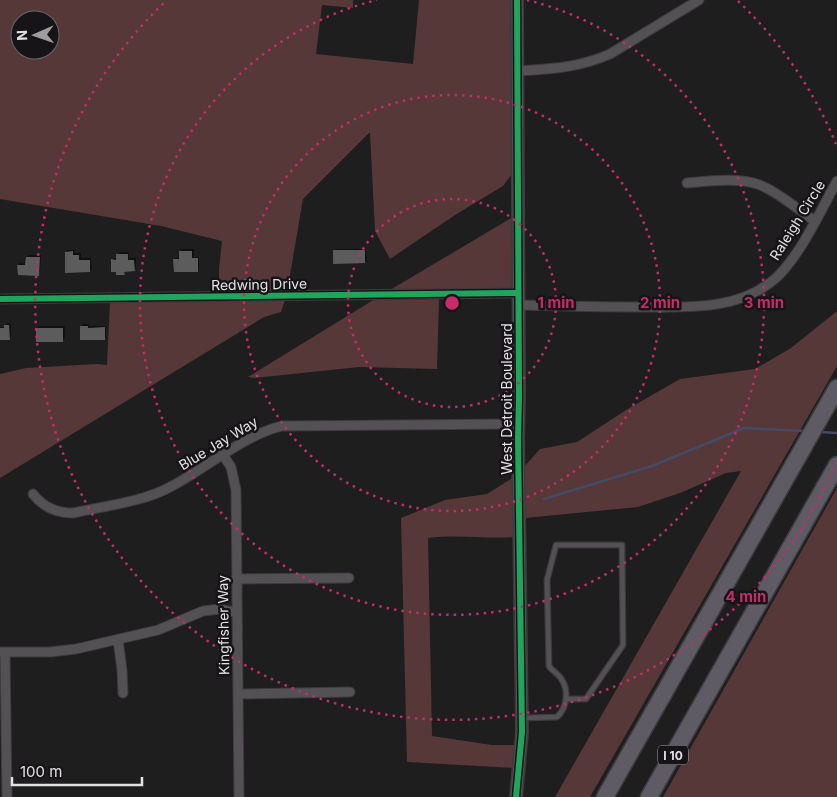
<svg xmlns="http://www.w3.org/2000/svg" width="837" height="797" viewBox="0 0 837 797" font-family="Inter,sans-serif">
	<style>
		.forest { fill: #563839; fill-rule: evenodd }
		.shadow { fill: #0007 }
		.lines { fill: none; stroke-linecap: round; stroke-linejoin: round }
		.stream { stroke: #444b66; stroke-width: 2.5 }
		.building { fill: #5d5c5d }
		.service-casing { stroke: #3d3b3d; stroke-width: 7 }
		.minor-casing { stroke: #3d3b3d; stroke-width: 11 }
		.tertiary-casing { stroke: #3d3b3d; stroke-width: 14 }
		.motorway-casing { stroke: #3d3b3d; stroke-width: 19 }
		.service { stroke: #535153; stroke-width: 4.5 }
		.minor { stroke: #535153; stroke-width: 9 }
		.tertiary { stroke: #535153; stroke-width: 11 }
		.motorway { stroke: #5f5b64; stroke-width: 16 }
		.cycleway-casing { stroke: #171417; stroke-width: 9 }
		.cycleway { stroke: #20a55d; stroke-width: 6 }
		.ring { fill: none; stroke: #c52c69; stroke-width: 2.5; stroke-dasharray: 2.5 5 }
		.labels { text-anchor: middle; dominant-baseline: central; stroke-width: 5; stroke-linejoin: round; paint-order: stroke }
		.shield { fill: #171417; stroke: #a6a4a6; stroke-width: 1 }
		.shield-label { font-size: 12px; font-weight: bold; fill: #e3e1e3 }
		.street-label { font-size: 14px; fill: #e3e1e3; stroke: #171417 }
		.centre { fill: #c52c69; stroke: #171417; stroke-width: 2.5 }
		.ring-label { font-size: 15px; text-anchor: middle; font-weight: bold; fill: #c52c69; stroke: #171417; stroke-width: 5; stroke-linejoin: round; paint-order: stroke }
	</style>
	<rect width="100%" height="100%" fill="#1f1e1f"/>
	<path class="forest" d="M0,0H353V8L322,5L316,54L413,64L419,0H511L512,174L503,186L455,215L390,259L375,231L370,132L303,199L287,292H219V269L222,241L161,226L0,199ZM20,20H50V50H20Z
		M513,217V289L390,290Z
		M375,299H439L437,369L359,367L254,378L248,377Z
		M285,300L281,312L264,317L0,478V374L26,368L97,364L107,365L110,302Z
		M837,311V366L590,797H555L741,471L726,473L680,493L638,507L525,518L524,467L540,449L577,442L626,410L680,379L755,369L791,348Z
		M514,477V537C485,539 457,534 428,538L432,736L492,745H516L515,768L407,762L401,518L445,500L487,494Z
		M837,488V797H663Z"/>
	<path class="shadow" d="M182,249H194V257H199V268L197,270L175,259L180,257V251Z
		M336,249H366L367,260L365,262L334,251Z
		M68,250H74L75,253H81V258H91L92,269L90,271L66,252Z
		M120,252H129V258H136V268L134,270L126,271L124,273L112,260L114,258H118V254Z
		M29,255H41L40,272L38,274L18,265L20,263L27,264V257Z
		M7,323L11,324V336L9,339H0V327H5Z
		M83,324H89V326H106V337L104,339L81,326Z
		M39,326H65V338L62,340L37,329Z"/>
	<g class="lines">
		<path class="stream" d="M820,432L837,433
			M544,499L652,466L744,428L805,431"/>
	</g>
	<path class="building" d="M333,250H365V263L333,264Z
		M73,251V255H79V260H90V272L65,273V252Z
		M179,251H192V258H198V272H174L173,259H179Z
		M116,254H128V260H134L135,271L124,272L125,275H116V272H111V259L116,260Z
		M26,257H40L39,276L18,275L17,265H25Z
		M4,325H9L10,340H0V328H4Z
		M80,326H88V328L105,327V340H80Z
		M36,328H63V342H36Z"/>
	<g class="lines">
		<g class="service-casing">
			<path id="service" d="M523,718L557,717C567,708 569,691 562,680C559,674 552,671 549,666L547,580L556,545H622L623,645L586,699H566"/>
		</g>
		<g class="minor-casing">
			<path id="minor" d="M517,71C551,69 578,68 610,54L699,0
				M687,183C708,181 740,177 760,185C780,193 797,209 815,221
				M0,299L518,293
				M518,305C558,306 597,307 636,307C684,307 739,312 777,277C801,254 821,210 837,181
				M223,455L231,467L236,490L239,797
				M33,494C43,507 56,513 73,513C104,506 144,502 172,486C206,468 246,434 282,426L518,424
				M236,579L349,578
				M118,640L122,670L123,693
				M0,652H50L76,649L158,630L203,611L220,609L237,613
				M5,652L7,797
				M238,694L350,692"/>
		</g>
		<g class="tertiary-casing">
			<path id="tertiary" d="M516,797L522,732L518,440L519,396L517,0"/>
		</g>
		<g class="motorway-casing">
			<path id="motorway" d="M605,797L837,388
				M649,797L837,465"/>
		</g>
		<use href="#service" class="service"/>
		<use href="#minor" class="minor"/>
		<use href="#tertiary" class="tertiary"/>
		<use href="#motorway" class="motorway"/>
		<g class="cycleway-casing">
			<path id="cycleway" d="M0,299L518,293
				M516,797L522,732L518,440L519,396L517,0"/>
		</g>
		<use href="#cycleway" class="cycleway"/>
	</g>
	<g class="ring">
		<circle cx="452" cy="303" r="104"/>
		<circle cx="452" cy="303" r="208"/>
		<path d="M527 0A312 312 0 1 1 377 0"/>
		<path d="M836 462A416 416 0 1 1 166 1M738 1A416 416 0 0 1 836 144"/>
	</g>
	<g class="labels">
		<rect class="shield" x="658" y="745.5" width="30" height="19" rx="4"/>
		<g class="shield-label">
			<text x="673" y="755">I 10</text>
		</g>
		<g class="street-label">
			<text transform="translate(797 220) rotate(-58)">Raleigh Circle</text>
			<text transform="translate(259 284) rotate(-1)">Redwing Drive</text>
			<text transform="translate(506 399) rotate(-90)">West Detroit Boulevard</text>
			<text transform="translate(218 443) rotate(-31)">Blue Jay Way</text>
			<text transform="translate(223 625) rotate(-91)">Kingfisher Way</text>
		</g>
	</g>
	<circle cx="452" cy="303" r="8" class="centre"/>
	<g class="ring-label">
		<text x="556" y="308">1 min</text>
		<text x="660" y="308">2 min</text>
		<text x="764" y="308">3 min</text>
		<text x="746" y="602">4 min</text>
	</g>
	<g transform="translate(35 35) rotate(268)"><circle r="24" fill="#171417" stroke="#696669"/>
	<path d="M0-4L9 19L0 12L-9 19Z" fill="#9e9d9e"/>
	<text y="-8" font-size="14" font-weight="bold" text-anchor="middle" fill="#e3e1e3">N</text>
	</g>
	<path d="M12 777v8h130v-8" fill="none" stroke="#e3e1e3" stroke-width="2.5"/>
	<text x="20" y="777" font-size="15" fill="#e3e1e3" stroke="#171417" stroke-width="4" paint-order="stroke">100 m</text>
</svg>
